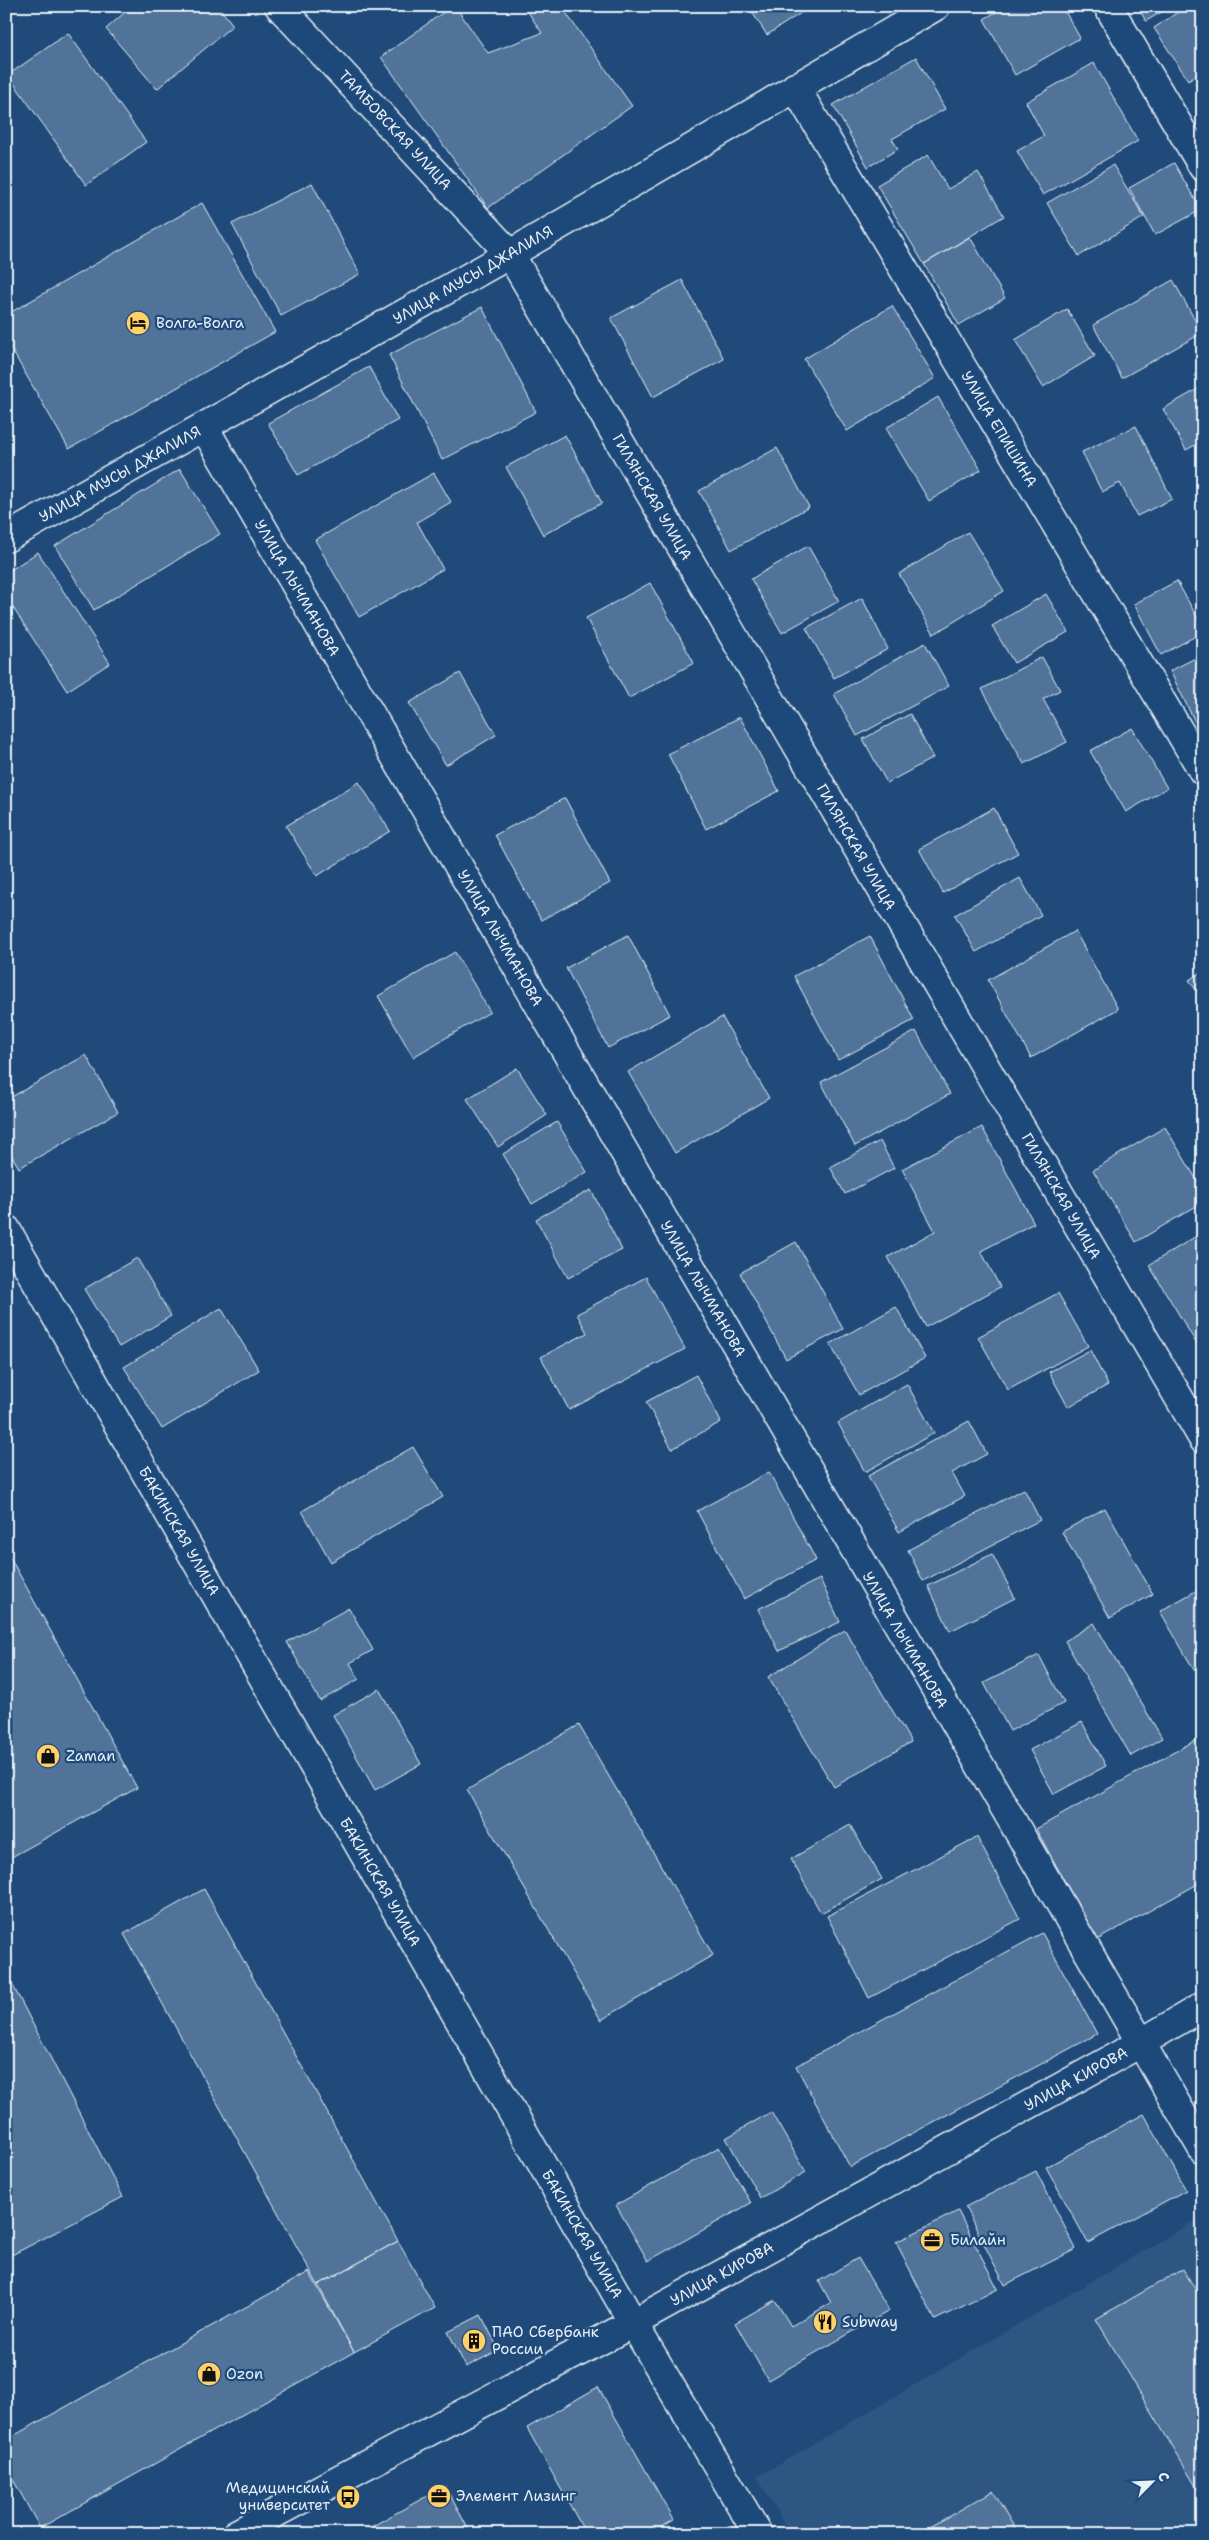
<svg xmlns="http://www.w3.org/2000/svg" width="1209" height="2540" viewBox="0 0 1209 2540" font-family="'Shantell Sans',sans-serif">
	<style>
		.built { fill: #2e5683 }
		.building { fill: #517399; stroke: #e8f1f8 }
		.lines { fill: none; stroke-linecap: round; stroke-linejoin: round }
		.minor-casing { stroke: #e8f1f8; stroke-width: 31 }
		.major-casing { stroke: #e8f1f8; stroke-width: 31 }
		.minor { stroke: #1f4a7a; stroke-width: 28 }
		.major { stroke: #1f4a7a; stroke-width: 28 }
		.labels { text-anchor: middle; dominant-baseline: central; stroke-width: 4.5; stroke-linejoin: round; paint-order: stroke }
		.street-label { font-size: 15px; fill: #e8f1f8; stroke: #1f4a7a }
		.poi-label { font-size: 15px; fill: #e8f1f8; stroke: #1f4a7a; text-anchor: start }
	</style>
	<rect width="100%" height="100%" fill="#1f4a7a"/>
	<filter id="ink" filterUnits="userSpaceOnUse"><feTurbulence type="fractalNoise" baseFrequency=".02" numOctaves="2"/><feDisplacementMap in="SourceGraphic" scale="10" xChannelSelector="R" yChannelSelector="G"/><feConvolveMatrix kernelMatrix="1 2 1 2 8 2 1 2 1" color-interpolation-filters="sRGB"/></filter>
	<g filter="url(#ink)">
		<path class="built" d="M1203,2216V2534H790L757,2477Z"/>
		<path class="building" d="M132,6H218L233,25L157,89L106,29Z
			M452,6H455L488,53L542,33L524,6H561L632,106L488,208L381,57Z
			M748,6H810V7L767,35Z
			M1006,6H1062L1080,38L1015,75L984,19Z
			M1137,6H1172L1146,21Z
			M1187,6H1203V71L1188,80L1154,28Z
			M68,33L146,142L86,185L8,75Z
			M916,57L945,109L892,139L898,149L868,167L833,105Z
			M1094,63L1138,141L1043,195L1017,151L1044,136L1026,102Z
			M1203,79V96L1195,83Z
			M928,155L948,189L978,172L1004,216L924,264L877,185Z
			M1174,163L1201,210L1155,235L1129,188Z
			M1113,165L1144,217L1079,256L1047,203Z
			M312,183L360,274L281,316L232,224Z
			M202,203L275,332L69,449L6,340V315Z
			M970,237L1005,298L959,325L924,264Z
			M682,280L724,359L653,397L611,318Z
			M1173,280L1202,333L1122,378L1093,325Z
			M892,306L935,378L847,431L804,359Z
			M482,307L536,412L442,460L389,355Z
			M1067,309L1095,356L1043,387L1015,340Z
			M369,367L398,420L298,475L268,423Z
			M1203,386V449L1199,443L1186,450L1163,409Z
			M938,397L981,470L929,501L886,428Z
			M1136,426L1172,499L1137,516L1120,483L1102,492L1082,452Z
			M565,435L602,503L543,535L506,467Z
			M777,448L809,507L731,550L699,491Z
			M180,469L220,534L94,610L55,546Z
			M434,473L451,502L417,522L443,569L359,617L315,540Z
			M968,532L1004,591L934,634L899,574Z
			M808,546L839,601L782,633L751,579Z
			M38,552L110,663L67,691L6,597V573Z
			M1177,581L1203,628V632L1161,655L1134,604Z
			M650,583L694,663L629,698L586,618Z
			M1046,594L1068,632L1014,663L992,626Z
			M862,598L888,649L834,678L806,628Z
			M925,643L949,686L857,736L834,694Z
			M1203,654V726L1198,728L1170,671Z
			M1042,657L1060,690L1043,699L1067,742L1024,764L982,689Z
			M460,673L496,735L446,765L409,703Z
			M910,714L933,758L887,783L863,739Z
			M740,717L779,791L706,829L668,754Z
			M1132,728L1167,788L1126,812L1090,751Z
			M359,782L390,831L317,876L286,826Z
			M565,798L610,883L541,920L495,835Z
			M994,808L1018,853L943,893L919,849Z
			M1020,878L1041,915L976,952L955,915Z
			M1075,931L1118,1009L1031,1058L988,980Z
			M628,935L670,1015L608,1048L566,968Z
			M870,936L914,1020L838,1060L794,976Z
			M455,952L490,1012L413,1057L378,996Z
			M1203,971V1000L1189,980Z
			M722,1017L769,1098L675,1153L628,1072Z
			M916,1031L950,1094L855,1146L821,1082Z
			M86,1055L118,1112L19,1168L6,1146V1100Z
			M517,1068L547,1115L498,1147L467,1099Z
			M557,1122L587,1172L532,1204L503,1154Z
			M982,1127L1034,1223L981,1251L1000,1287L926,1327L888,1257L935,1231L902,1169Z
			M1165,1127L1203,1190V1202L1136,1242L1093,1170Z
			M880,1141L894,1168L845,1194L830,1167Z
			M591,1190L622,1250L568,1278L536,1219Z
			M1203,1232V1343L1198,1346L1149,1265Z
			M796,1242L843,1329L786,1359L740,1273Z
			M137,1258L171,1316L119,1347L84,1289Z
			M646,1277L685,1349L569,1410L541,1357L587,1333L577,1314Z
			M1058,1293L1088,1346L1008,1390L978,1337Z
			M896,1307L925,1358L859,1395L830,1344Z
			M221,1308L259,1370L162,1429L124,1367Z
			M1090,1350L1108,1385L1068,1407L1049,1372Z
			M696,1375L721,1422L672,1449L646,1402Z
			M907,1384L934,1433L865,1472L838,1423Z
			M969,1421L987,1454L952,1473L965,1496L899,1532L868,1476Z
			M413,1447L443,1497L331,1562L302,1511Z
			M769,1472L816,1560L744,1599L697,1511Z
			M1024,1489L1040,1520L923,1581L908,1550Z
			M1105,1508L1153,1594L1110,1618L1062,1532Z
			M6,1550L137,1788L6,1860Z
			M992,1554L1015,1598L950,1631L928,1586Z
			M820,1579L840,1622L779,1651L758,1609Z
			M1203,1587V1665L1194,1670L1160,1611Z
			M349,1608L373,1650L350,1663L359,1679L320,1701L287,1642Z
			M1094,1623L1162,1738L1131,1756L1065,1641Z
			M845,1630L911,1742L834,1787L768,1677Z
			M1039,1655L1064,1703L1010,1731L984,1683Z
			M379,1689L421,1764L375,1790L333,1715Z
			M1082,1722L1106,1766L1054,1794L1030,1750Z
			M579,1725L713,1955L601,2020L467,1790Z
			M1203,1736V1881L1097,1940L1036,1829Z
			M850,1825L882,1879L821,1913L791,1859Z
			M977,1837L1020,1919L869,1998L827,1916Z
			M204,1889L398,2241L318,2285L124,1934Z
			M1042,1933L1097,2034L850,2167L796,2066Z
			M11,1982L123,2197L6,2258V1985Z
			M771,2112L806,2172L760,2198L726,2138Z
			M1144,2114L1186,2190L1088,2243L1046,2167Z
			M719,2147L751,2203L648,2261L616,2205Z
			M1036,2171L1076,2249L1005,2285L965,2207Z
			M958,2211L998,2289L935,2320L896,2242Z
			M398,2241L435,2308L354,2352L318,2285Z
			M858,2258L889,2311L768,2380L735,2323L775,2300L791,2326L831,2303L819,2281Z
			M1183,2269L1203,2302V2498L1096,2319Z
			M309,2272L354,2352L40,2528L6,2467V2440Z
			M481,2315L499,2350L466,2367L448,2332Z
			M598,2387L674,2520L649,2534H586L527,2428Z
			M445,2486L471,2534H360V2533Z
			M993,2491L1018,2534H918Z"/>
		<g class="lines">
			<g class="minor-casing">
				<path id="minor" d="M279,6L510,254L1203,1439
					M1108,6L1203,167
					M795,87L1203,771
					M204,427L1203,2150
					M6,538L510,254L936,6"/>
			</g>
			<g class="major-casing">
				<path id="major" d="M6,1229L633,2323L758,2534
					M236,2534L633,2323L1139,2044L1203,2006"/>
			</g>
			<use href="#minor" class="minor"/>
			<use href="#major" class="major"/>
		</g>
	</g>
	<defs>
		<g id="hotel-disc" transform="scale(1.25)"><circle r="9.5" fill="#ffd166" stroke="#1f4a7a"/><path d="M-6-4.5h1.5V1H6V5H4.5V3h-9V5H-6ZM-4 0a1.8 1.8 0 1 1 3.6 0ZM.5 0V-2.5h3Q6-2.5 6 0Z" fill="#111"/></g>
		<g id="shop-disc" transform="scale(1.25)"><circle r="9.5" fill="#ffd166" stroke="#1f4a7a"/><path d="M-5-2.5h2.3a2.7 3.5 0 0 1 5.4 0H5L5.5 6h-11ZM-1.5-2.5h3a1.5 2.3 0 0 0-3 0Z" fill="#111"/></g>
		<g id="office-disc" transform="scale(1.25)"><circle r="9.5" fill="#ffd166" stroke="#1f4a7a"/><path d="M-6-3h4V-5.5h4V-3h4V5H-6ZM-1-4.5V-3h2v-1.5ZM-6 0V1H6V0Z" fill="#111"/></g>
		<g id="restaurant-disc" transform="scale(1.25)"><circle r="9.5" fill="#ffd166" stroke="#1f4a7a"/><path d="M-5-6h1v4h1v-4h1v4h1v-4h1v5L-1.5 .5V6h-2V.5L-5-1ZM5-6V6H3V1.5H1.5Q1.5-4 5-6Z" fill="#111"/></g>
		<g id="building-disc" transform="scale(1.25)"><circle r="9.5" fill="#ffd166" stroke="#1f4a7a"/><path d="M-4-6H4V6H1V3H-1V6H-4ZM-2.5-4.3h1.7v1.8h-1.7ZM.8-4.3h1.7v1.8H.8ZM-2.5-1h1.7V.8h-1.7ZM.8-1h1.7V.8H.8Z" fill="#111"/></g>
		<g id="bus-disc" transform="scale(1.25)"><circle r="9.5" fill="#ffd166" stroke="#1f4a7a"/><path d="M-5-6H5V4H4V6H2V4H-2V6H-4V4H-5ZM-3.5-4V0h7V-4ZM-3.5 1.2v1.5H-2V1.2ZM2 1.2v1.5H3.5V1.2Z" fill="#111"/></g>
	</defs>
	<g fill-rule="evenodd">
		<use href="#hotel-disc" x="138" y="323"/>
		<use href="#shop-disc" x="48" y="1756"/>
		<use href="#office-disc" x="932" y="2240"/>
		<use href="#restaurant-disc" x="825" y="2322"/>
		<use href="#building-disc" x="474" y="2341"/>
		<use href="#shop-disc" x="209" y="2374"/>
		<use href="#office-disc" x="439" y="2496"/>
		<use href="#bus-disc" x="348" y="2497"/>
	</g>
	<g class="labels">
		<g class="street-label">
			<text transform="translate(395 130) rotate(47)">ТАМБОВСКАЯ УЛИЦА</text>
			<text transform="translate(473 275) rotate(-30)">УЛИЦА МУСЫ ДЖАЛИЛЯ</text>
			<text transform="translate(999 429) rotate(59)">УЛИЦА ЕПИШИНА</text>
			<text transform="translate(120 474) rotate(-29)">УЛИЦА МУСЫ ДЖАЛИЛЯ</text>
			<text transform="translate(652 497) rotate(60)">ГИЛЯНСКАЯ УЛИЦА</text>
			<text transform="translate(297 588) rotate(60)">УЛИЦА ЛЫЧМАНОВА</text>
			<text transform="translate(856 847) rotate(60)">ГИЛЯНСКАЯ УЛИЦА</text>
			<text transform="translate(500 938) rotate(60)">УЛИЦА ЛЫЧМАНОВА</text>
			<text transform="translate(1061 1196) rotate(60)">ГИЛЯНСКАЯ УЛИЦА</text>
			<text transform="translate(703 1289) rotate(60)">УЛИЦА ЛЫЧМАНОВА</text>
			<text transform="translate(179 1531) rotate(60)">БАКИНСКАЯ УЛИЦА</text>
			<text transform="translate(905 1640) rotate(60)">УЛИЦА ЛЫЧМАНОВА</text>
			<text transform="translate(380 1882) rotate(60)">БАКИНСКАЯ УЛИЦА</text>
			<text transform="translate(1076 2079) rotate(-29)">УЛИЦА КИРОВА</text>
			<text transform="translate(582 2234) rotate(60)">БАКИНСКАЯ УЛИЦА</text>
			<text transform="translate(722 2274) rotate(-29)">УЛИЦА КИРОВА</text>
		</g>
		<g class="poi-label">
			<text x="156" y="323">Волга-Волга</text>
			<text x="66" y="1756">Zaman</text>
			<text x="950" y="2240">Билайн</text>
			<text x="842" y="2322">Subway</text>
			<text x="492" y="2332">ПАО Сбербанк<tspan x="492" dy="17">России</tspan></text>
			<text x="226" y="2374">Ozon</text>
			<text x="330" y="2488" text-anchor="end">Медицинский<tspan x="330" dy="17">университет</tspan></text>
			<text x="456" y="2496">Элемент Лизинг</text>
		</g>
	</g>
	<rect width="1209" height="2540" fill="none" stroke="#1f4a7a" stroke-width="25"/>
	<rect x="12" y="12" width="1184" height="2515" fill="none" stroke="#e8f1f8" stroke-width="2" filter="url(#ink)"/>
	<g transform="translate(1152 2482) rotate(66)" stroke="#1f4a7a" stroke-width="4" paint-order="stroke">
	<path d="M0-4L9 19L0 12L-9 19Z" fill="#e8f1f8"/>
	<text y="-8" font-size="14" font-weight="bold" text-anchor="middle" fill="#e8f1f8">С</text>
	</g>
</svg>
